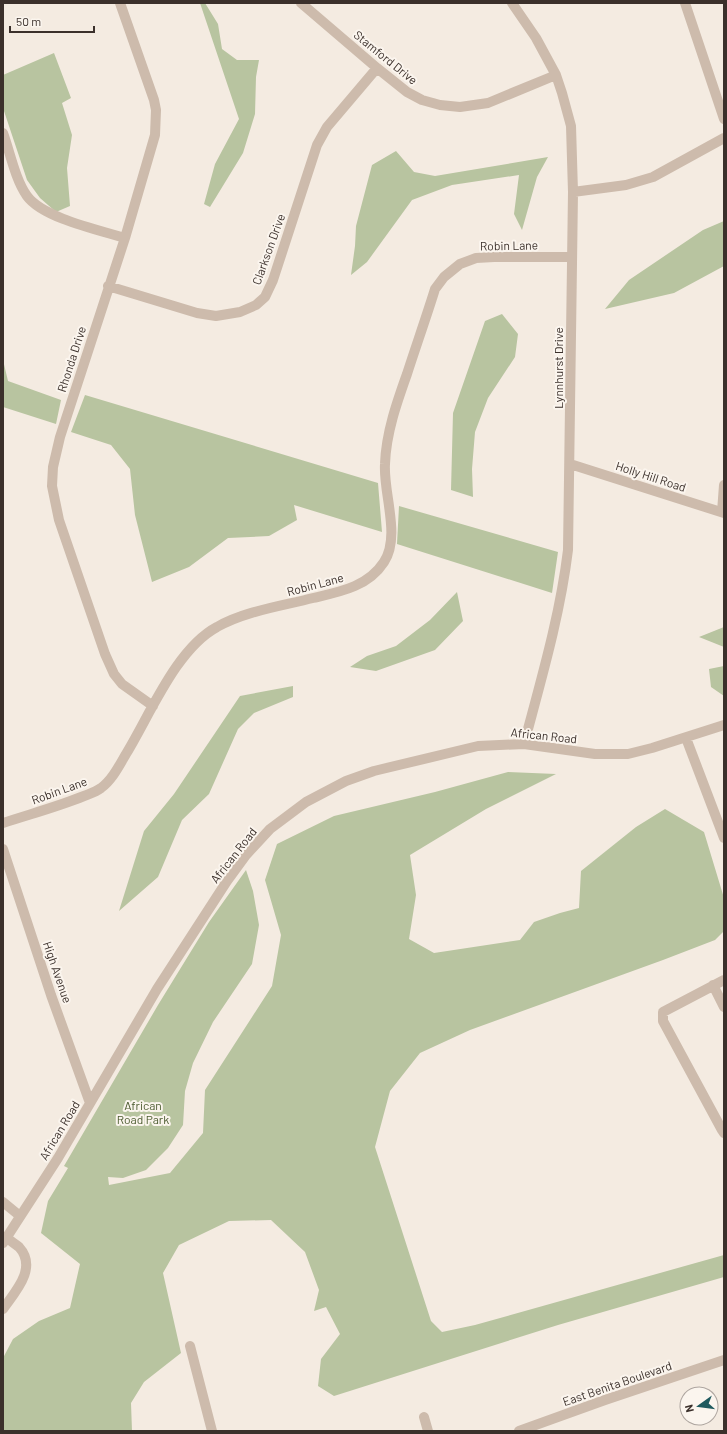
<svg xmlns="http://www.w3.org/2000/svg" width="727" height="1434" viewBox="0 0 727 1434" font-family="Barlow,sans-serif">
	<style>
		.green { fill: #b8c4a0 }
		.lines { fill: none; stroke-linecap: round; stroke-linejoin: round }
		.minor { stroke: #cdbbac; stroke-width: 10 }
		.labels { text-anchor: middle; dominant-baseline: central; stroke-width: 4; stroke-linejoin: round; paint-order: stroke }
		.street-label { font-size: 12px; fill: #3b302b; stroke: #fbf5ee }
		.park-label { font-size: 12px; fill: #4a5a2e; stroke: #fbf5ee }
	</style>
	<rect width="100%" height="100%" fill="#f4ebe1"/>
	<path class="green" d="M200,3H205L218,24L222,49L237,60H259L256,77L255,114L243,153L210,207L204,204L215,164L239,119Z
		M54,53L71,98L62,103L72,135L67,168L70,206L56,212L40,198L27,180L3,108V75Z
		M396,151L414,172L435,176L548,157L537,177L522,230L514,214L519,175L452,185L412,200L367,262L351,275L355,246L356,226L372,165Z
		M724,221V266L674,293L605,309L629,280L703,230Z
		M502,314L518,334L515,357L488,398L475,432L472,469L473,497L451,490L453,413L485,321Z
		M3,360L8,381L61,400L56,424L3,407Z
		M85,395L378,483L382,532L294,505L297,520L269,536L228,538L189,567L152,582L135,515L130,469L111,445L71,432Z
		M399,506L558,552L552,593L397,544Z
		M457,592L463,621L435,650L376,671L350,667L367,656L396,646L430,620Z
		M724,627V647L699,637Z
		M724,666V696L711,687L709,669Z
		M293,686V697L254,713L238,729L209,794L182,820L158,877L119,911L144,831L174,794L240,696Z
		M508,772L556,774L486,809L410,855L416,895L409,939L434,953L520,940L534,922L560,913L579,908L581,871L636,827L665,809L704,832L724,898V931L715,940L663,960L470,1030L420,1053L390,1091L375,1147L431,1321L442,1332L475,1325L724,1255V1277L558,1325L334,1396L318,1386L321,1359L340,1334L326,1307L314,1311L319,1290L305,1252L271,1220L229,1221L179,1245L163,1273L181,1353L144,1382L131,1403L132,1431H3V1358L13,1339L39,1321L70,1308L80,1264L41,1233L48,1201L68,1168L64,1166L158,1005L209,922L246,870L253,891L259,925L252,964L213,1022L193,1063L185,1091L183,1125L168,1148L146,1170L123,1178L108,1177L109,1185L170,1173L203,1133L205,1090L272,986L281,935L265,880L277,844L334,816L435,792Z"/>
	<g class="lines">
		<path class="minor" d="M120,3L154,100L156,110L155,135L125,238L60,437L53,467L52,486L59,520L105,654L114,674L122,684L153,706
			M301,3L377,68L407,92L422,100L440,105L460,107L488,103L556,75
			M512,3L536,38L556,75L562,93L571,126L573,192L568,550C560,616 541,680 524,744
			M685,3L724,119
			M3,133C10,152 15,179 27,196C43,218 99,230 125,238
			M573,192L626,185L653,177L724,138
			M108,286L197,313L216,316L240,312L256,305L265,297L273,280L317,145L327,127L377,68
			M570,464L724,513
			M722,512L724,485
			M686,738L724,838
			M3,823C30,814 57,807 84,796C89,794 96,792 101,788C112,780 119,766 126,754C150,715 176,649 217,627C245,611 282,606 313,598C339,592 368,587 384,562C401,536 383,493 385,464C386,433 397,402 407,374C416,346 426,318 435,289L444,277L460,264L476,258L494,257H572
			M3,849L51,995L90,1103
			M724,980L663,1012V1021L722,1130L724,1133
			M713,985L724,1007
			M3,1202L20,1216
			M3,1243L58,1158L157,989L227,881L246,855L270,829L306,802L346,781L374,771L478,746L524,744L595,754H628L652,748L724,725
			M3,1309C15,1292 38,1268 19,1247C15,1244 10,1241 7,1237
			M190,1346L212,1431
			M424,1417L428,1431
			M519,1431L605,1400L724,1360"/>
	</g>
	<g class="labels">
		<g class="street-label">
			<text transform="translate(386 57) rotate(39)">Stamford Drive</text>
			<text transform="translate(509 245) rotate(-1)">Robin Lane</text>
			<text transform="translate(268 249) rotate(-70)">Clarkson Drive</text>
			<text transform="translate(71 359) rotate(-72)">Rhonda Drive</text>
			<text transform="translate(558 368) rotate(-90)">Lynnhurst Drive</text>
			<text transform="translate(651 476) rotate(18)">Holly Hill Road</text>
			<text transform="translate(315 584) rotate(-15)">Robin Lane</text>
			<text transform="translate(544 735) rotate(6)">African Road</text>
			<text transform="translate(59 790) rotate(-20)">Robin Lane</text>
			<text transform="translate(233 855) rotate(-52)">African Road</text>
			<text transform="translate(58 972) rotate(71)">High Avenue</text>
			<text transform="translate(59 1130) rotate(-59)">African Road</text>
			<text transform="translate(617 1383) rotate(-19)">East Benita Boulevard</text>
		</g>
		<g class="park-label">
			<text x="143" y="1105">African<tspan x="143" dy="14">Road Park</tspan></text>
		</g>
	</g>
	<rect width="727" height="1434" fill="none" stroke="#3b302b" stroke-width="8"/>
	<g transform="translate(699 1406) rotate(256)"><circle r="19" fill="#fbf5ee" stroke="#aea6a0"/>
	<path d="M0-3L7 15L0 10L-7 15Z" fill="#1f5a5e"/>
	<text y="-6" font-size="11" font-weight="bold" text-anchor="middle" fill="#3b302b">N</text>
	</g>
	<path d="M10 26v6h84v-6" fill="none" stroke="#3b302b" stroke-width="2"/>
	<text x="16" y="26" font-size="12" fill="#3b302b" stroke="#fbf5ee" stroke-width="3" paint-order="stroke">50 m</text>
</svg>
